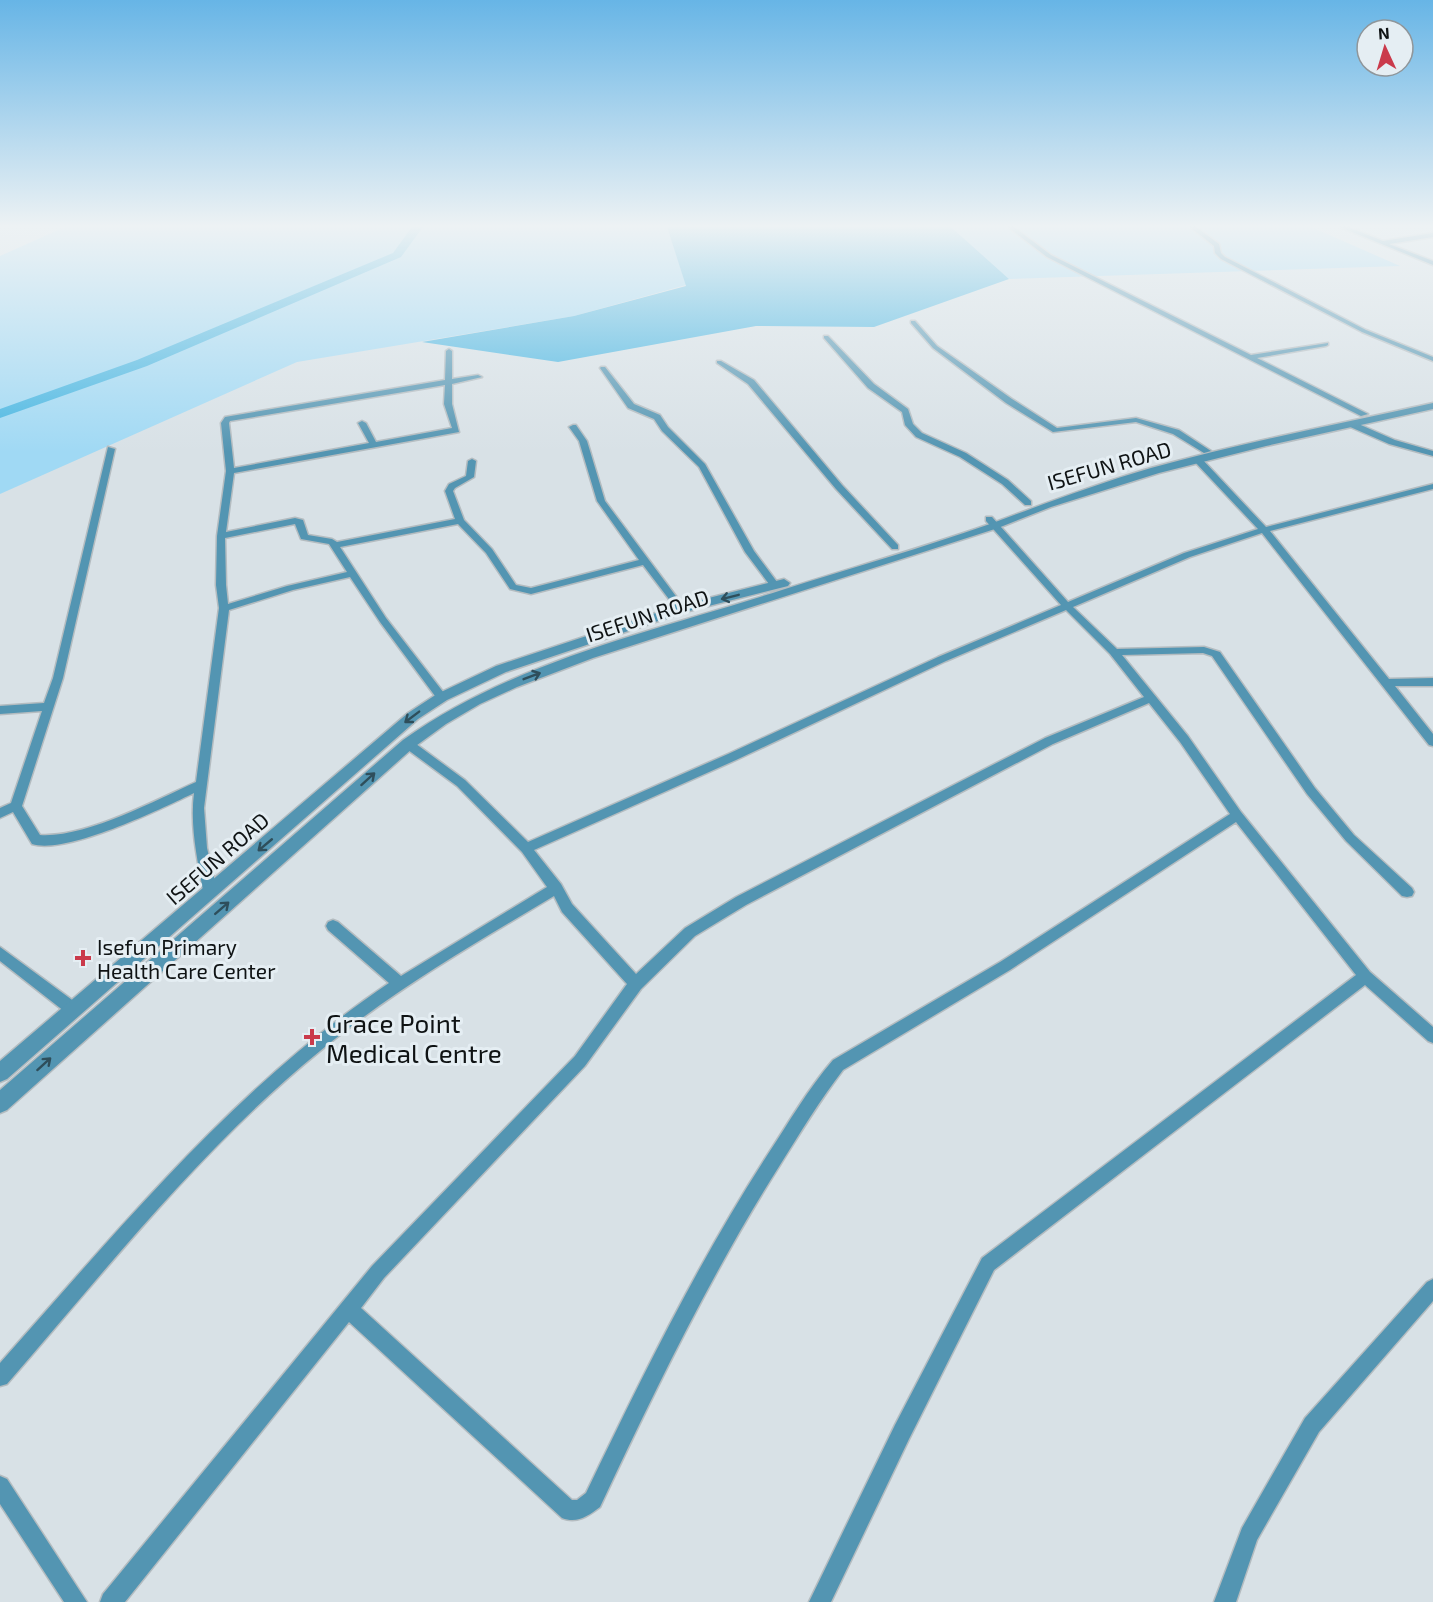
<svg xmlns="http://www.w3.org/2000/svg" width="1433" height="1602" viewBox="0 0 1433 1602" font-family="'Exo 2',sans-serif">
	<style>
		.green { fill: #a0d9f4 }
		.forest { fill: #45b4e1 }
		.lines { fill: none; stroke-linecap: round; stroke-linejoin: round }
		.river { fill: #47b6e2; fill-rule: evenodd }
		.minor-casing { stroke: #b4bcc0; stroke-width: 3 }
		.tertiary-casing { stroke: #b4bcc0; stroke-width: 3 }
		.minor { fill: #5395b2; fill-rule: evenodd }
		.tertiary { fill: #5395b2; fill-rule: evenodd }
		.oneway { stroke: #2e4e5b }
		.poi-dot { fill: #ca3a4b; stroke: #e5eef3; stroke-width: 2 }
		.labels { text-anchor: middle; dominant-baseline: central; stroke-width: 6; stroke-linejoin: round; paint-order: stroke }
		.street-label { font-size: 21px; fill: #0f1314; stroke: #e5eef3 }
		.poi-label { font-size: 21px; fill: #0f1314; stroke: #e5eef3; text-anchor: start }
		.near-poi-label { font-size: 26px; fill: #0f1314; stroke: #e5eef3; text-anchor: start }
	</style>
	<rect width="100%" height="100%" fill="#d8e1e6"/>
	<path class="green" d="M65,227H667L686,285L574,316L297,362L0,494V256Z
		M951,227H1311L1400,266L1009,279Z"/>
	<path class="forest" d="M667,227H951L1009,279L874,327L756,326L558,362L422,342L574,316L686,286Z"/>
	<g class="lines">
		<path class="river" d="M412,227H423L401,257L147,366L0,418V409L137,360L393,253Z"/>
		<g class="minor-casing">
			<path id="minor" d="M1008,227H1014L1051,255L1251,355L1328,343V345L1326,346L1257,358L1368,414L1361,416L1047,257Z
				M1190,227H1196L1219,244L1221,253L1225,257L1366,330L1433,357V361L1362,332L1221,259L1215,253L1214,246Z
				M1340,227H1348L1383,241L1433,233V237L1389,244L1433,261V265Z
				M911,321H915L937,346L1012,399L1057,428L1136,418L1179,430L1211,451L1204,453L1173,434L1136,422L1053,432L1006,403L933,348L911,323Z
				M824,336H828L874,384L908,409L913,424L922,433L966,453L1008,480L1031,501V505H1025L1002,484L960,457L916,437L905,425L902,412L868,388L824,338Z
				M449,349L452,351V379L478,375L482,377L452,384V404L459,432L234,473L226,532L295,518L303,520L308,535L332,539L337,542L455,519L445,491L449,484L466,476L468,461L472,459L476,461L474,477L455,488L453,491L464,520L492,549L516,585L531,588L639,560L597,501L579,441L569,427L573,425H576L587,441L605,501L684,607V611H678L643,565L531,594L510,589L486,553L458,524L340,547L386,618L447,697L442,701L438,700L380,622L350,577L293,590L229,610L204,808L207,848L217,890L215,894L210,895L205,894L203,890C197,858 190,826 194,793C161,809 66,855 32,844L13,812L0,818V808L11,803L42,711L0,714V706L44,703L53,678L108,447L115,449L63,678L22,806L40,835C85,838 154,801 196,782L219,608L216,585L217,536L226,471L221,423L225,417L445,380L446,351ZM445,385L444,404L452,428L376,442L366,423L362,421L358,423L369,443L234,468L229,423L230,421ZM295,524L301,539L329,544L347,572L287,586L228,604L226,585L225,538Z
				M717,361H721L754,380L842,485L898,545V549H892L836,489L748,384L717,363Z
				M601,367H605L634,404L660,415L668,427L705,464L754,551L780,586L778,588H772L745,552L699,467L662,431L654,419L628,408L600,368Z
				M1348,422H1354L1395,440L1433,451V456L1389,444L1348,426Z
				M1195,458H1201L1266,527L1433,484V489L1270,531L1389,679L1433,678V686H1395L1433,734V746L1429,745L1262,533L1190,557L1073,607L1117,649L1204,647L1220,652L1315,788L1354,835L1412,888L1414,892L1412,896L1407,897L1402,896L1346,841L1307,794L1212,656L1203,653L1122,655L1188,736L1241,812L1370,972L1433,1027V1043L1428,1041L1365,985L994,1270L909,1439L831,1602H809L895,1425L982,1258L1356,975L1236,822L1010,970L843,1070C820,1100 800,1133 780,1165C711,1274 655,1390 600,1507C588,1516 577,1524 562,1518L349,1322L125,1602H100L103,1594L372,1266L575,1056L627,984L562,912L554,896C474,944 392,991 320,1051C202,1147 106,1270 7,1384L0,1386V1363C121,1227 237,1085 389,983L328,930L326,926L328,922L333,920L338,922L401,976L547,887L522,852L457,786L404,747L402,744L404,741H412L465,780L528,842L728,754L938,657L1061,605L986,521V517H992L1068,602L1184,553L1258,529L1195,462ZM1066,610L1110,654L1144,697L1045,738L736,897L685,928L636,974L572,904L561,884L534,850L736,760L946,661ZM1149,703L1180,742L1230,814L1000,962L833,1060C808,1089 789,1122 768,1154C698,1262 642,1377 586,1493L577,1500H572L361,1308L384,1278L585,1066L641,989L695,936L746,905L1053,744Z
				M0,947L79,1005L81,1010L79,1015L74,1017L69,1015L0,961Z
				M1433,1279V1301L1319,1432L1257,1540L1236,1602H1214L1242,1528L1305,1418L1427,1282Z
				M0,1476L7,1479L87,1602H64L0,1504Z"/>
		</g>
		<g class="tertiary-casing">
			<path id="tertiary" d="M1433,403V409L1266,446L1159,473L1051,507L998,528L593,658L517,687L480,704L446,724L413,748L7,1110L0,1113V1090L403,740C516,660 652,632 782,590C851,568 922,548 990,524C1044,504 1096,484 1151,468C1244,442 1339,424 1433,403Z
				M784,579L790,583L788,586L685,612L506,672L447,700L418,719L7,1079L0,1082V1061L408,713L437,694L496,666L677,606Z"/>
		</g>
		<use href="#minor" class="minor"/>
		<use href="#tertiary" class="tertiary"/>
	</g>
	<defs><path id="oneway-shaft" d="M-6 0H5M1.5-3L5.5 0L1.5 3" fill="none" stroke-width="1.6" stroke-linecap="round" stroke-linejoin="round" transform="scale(1.5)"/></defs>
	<g class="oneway">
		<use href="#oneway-shaft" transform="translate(730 597) rotate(166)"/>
		<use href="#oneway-shaft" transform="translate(532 676) rotate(-21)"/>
		<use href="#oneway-shaft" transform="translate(412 717) rotate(143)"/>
		<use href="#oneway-shaft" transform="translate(368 779) rotate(-42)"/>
		<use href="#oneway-shaft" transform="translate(265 845) rotate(140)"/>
		<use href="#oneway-shaft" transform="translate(222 908) rotate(-41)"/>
		<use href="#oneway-shaft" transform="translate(44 1064) rotate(-42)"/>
	</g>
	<linearGradient id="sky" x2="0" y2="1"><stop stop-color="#67b5e6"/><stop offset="0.5" stop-color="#edf2f4"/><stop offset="1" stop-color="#edf2f4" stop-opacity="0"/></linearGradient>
	<rect width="1433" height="452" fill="url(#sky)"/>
	<g class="poi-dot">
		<path d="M80 949h6v6h6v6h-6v6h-6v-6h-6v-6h6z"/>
		<path d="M309 1028h6v6h6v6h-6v6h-6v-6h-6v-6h6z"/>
	</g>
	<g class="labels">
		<g class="street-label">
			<text transform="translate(1109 465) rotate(-16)">ISEFUN ROAD</text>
			<text transform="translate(647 615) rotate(-18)">ISEFUN ROAD</text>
			<text transform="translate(217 858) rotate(-41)">ISEFUN ROAD</text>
		</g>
		<g class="poi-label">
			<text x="97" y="946">Isefun Primary<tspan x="97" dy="24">Health Care Center</tspan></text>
		</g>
		<g class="near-poi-label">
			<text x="326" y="1022">Grace Point<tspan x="326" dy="30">Medical Centre</tspan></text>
		</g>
	</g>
	<g transform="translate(1385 48) rotate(356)"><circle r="28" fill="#e5eef3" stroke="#8f969a" stroke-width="1.5"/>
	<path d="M0-4.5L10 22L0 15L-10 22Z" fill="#ca3a4b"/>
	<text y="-9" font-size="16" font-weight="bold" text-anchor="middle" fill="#0f1314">N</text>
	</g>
</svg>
